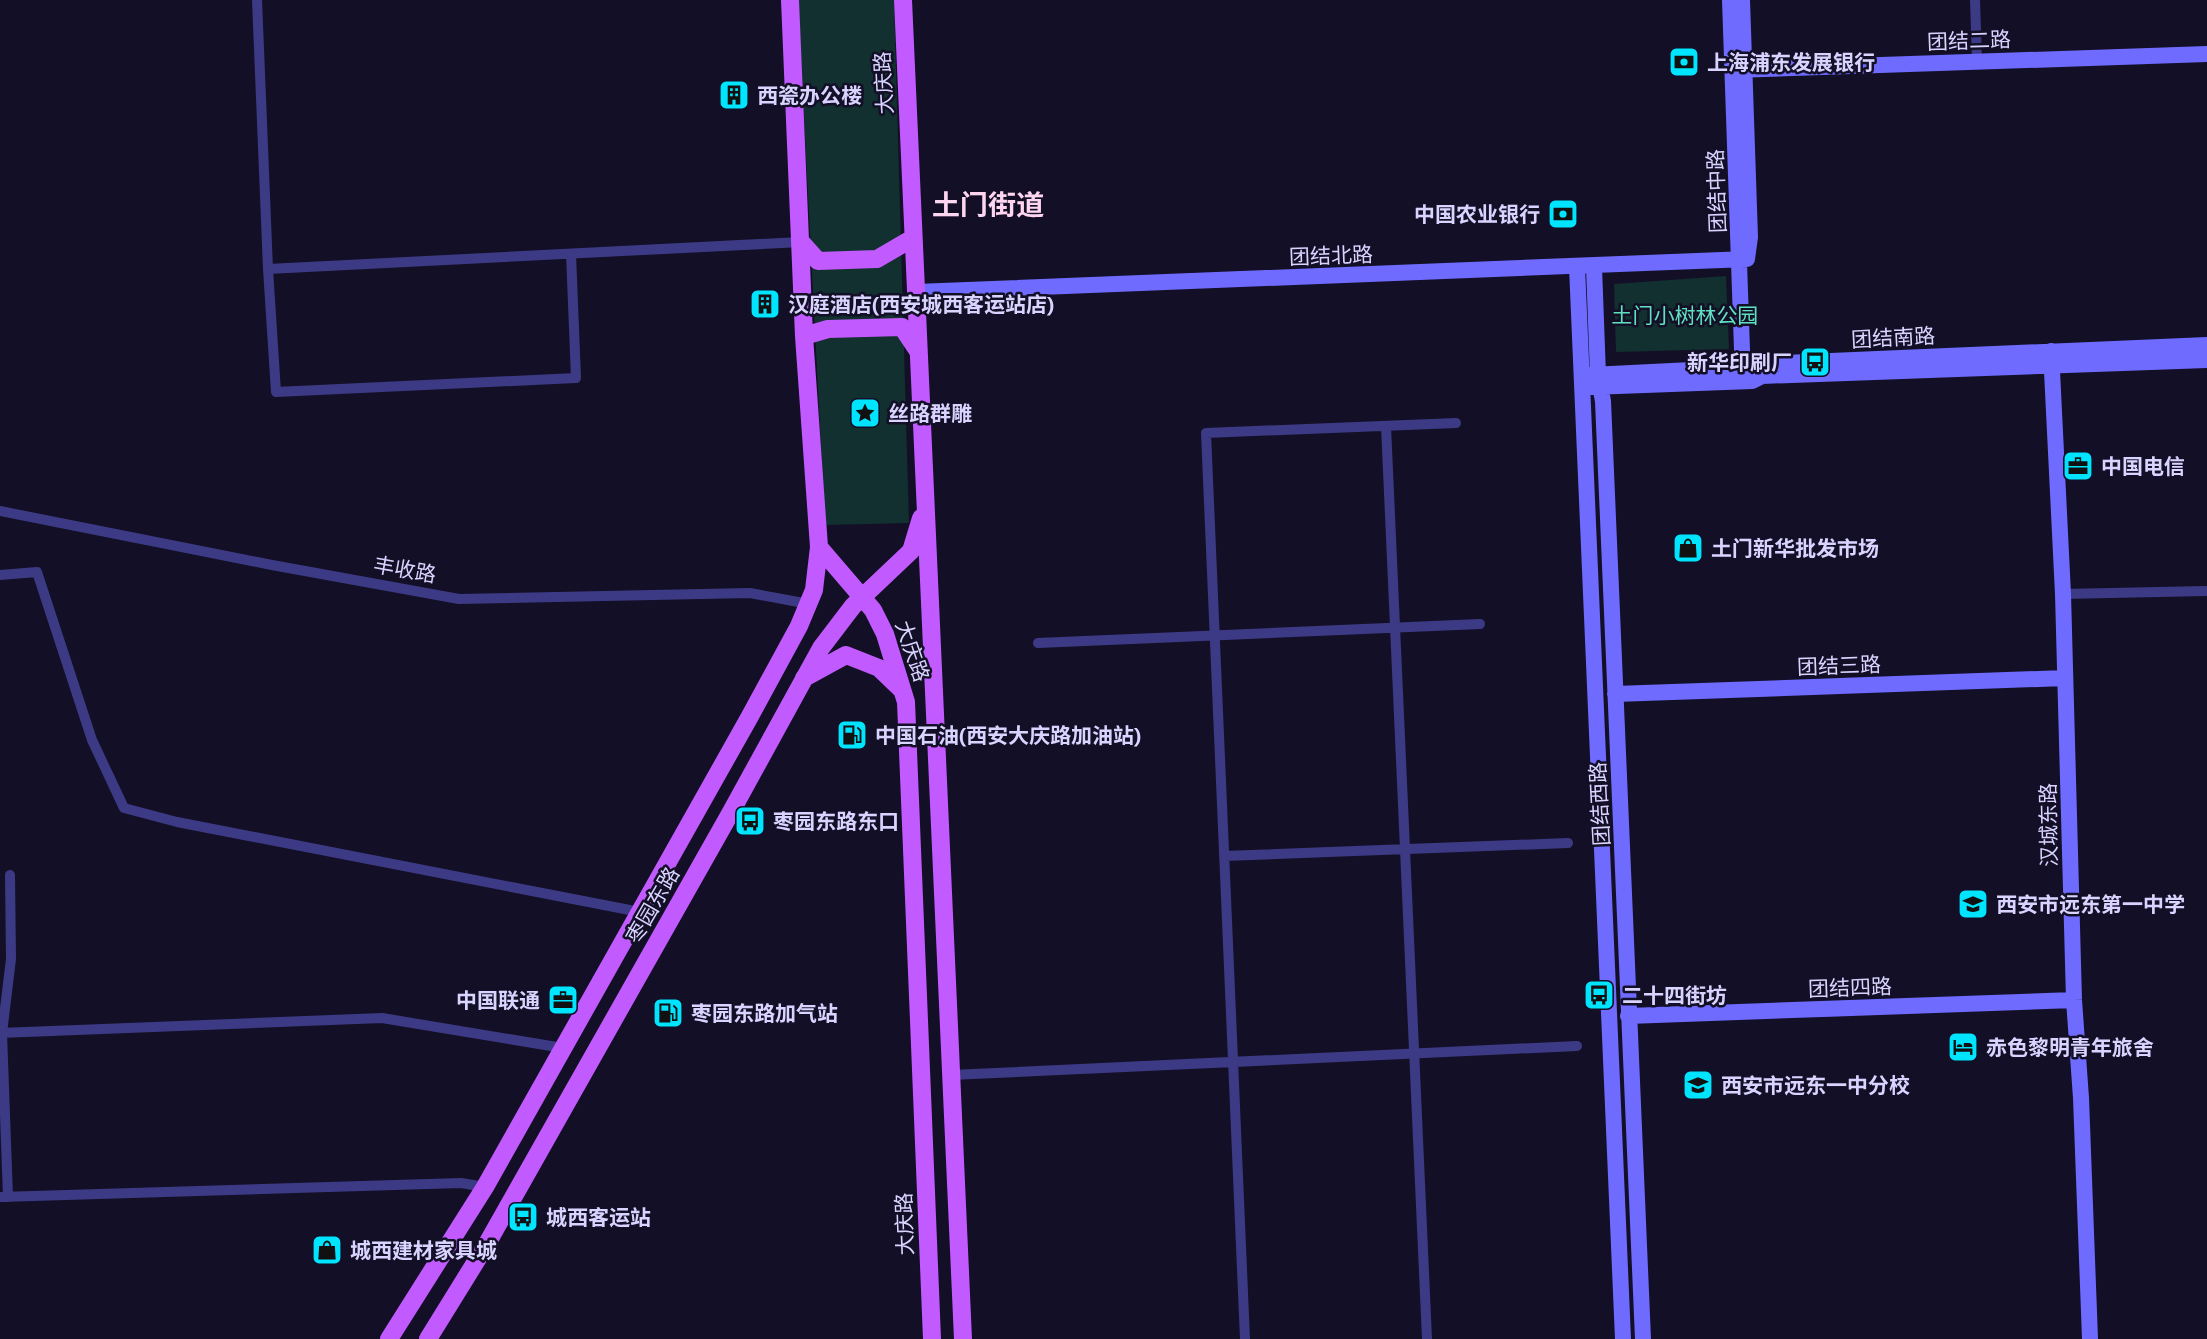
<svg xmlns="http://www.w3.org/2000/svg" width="2207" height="1339" viewBox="0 0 2207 1339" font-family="'IBM Plex Sans','Noto Sans SC',sans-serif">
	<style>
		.green { fill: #12302f }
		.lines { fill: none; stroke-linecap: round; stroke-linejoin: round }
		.street { stroke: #3d3a85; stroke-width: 10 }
		.secondary { stroke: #6f6bff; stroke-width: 16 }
		.primary { stroke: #c25bff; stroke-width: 18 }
		.labels { text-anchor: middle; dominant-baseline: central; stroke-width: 5; stroke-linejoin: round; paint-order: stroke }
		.street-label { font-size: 21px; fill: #d9d4ff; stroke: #130f26 }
		.poi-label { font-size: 21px; font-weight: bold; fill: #d9d4ff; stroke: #130f26; text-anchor: start }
		.park-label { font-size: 21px; fill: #5fe0c0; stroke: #130f26 }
		.district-label { font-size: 28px; font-weight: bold; fill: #ffd6f0; stroke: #130f26 }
	</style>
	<rect width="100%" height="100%" fill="#130f26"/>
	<path class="green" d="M798,0H894L909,523L825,525Z
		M1726,276L1729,349L1616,352L1614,284Z"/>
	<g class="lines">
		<path class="street" d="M257,0L268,269
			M1975,0L1977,61
			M571,254L576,378L276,392L268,269L801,242
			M1386,426L1427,1339
			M0,511L272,565L459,599L750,593L809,604
			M0,575L37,572L92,740L124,808L177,822L640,912
			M2063,594L2207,591
			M1038,643L1480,624
			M1224,856L1568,843
			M0,1033L382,1018L563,1048
			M951,1075L1577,1046
			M0,1197L461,1183L485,1187
			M8,1197L2,1033L11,959L10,875
			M1245,1339L1206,433L1456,423"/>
		<path class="secondary" d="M1730,0L1743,379
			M1742,0L1750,237L1747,259
			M1733,70L2207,54
			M1577,267L1623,1339
			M1594,267L1598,375L1603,401L1643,1339
			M916,292L1747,259
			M2051,351L2063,594L2074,1000L2081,1098L2090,1339
			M1591,375L1752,367L1761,364L2207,345
			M1591,387L1752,381L1762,376L2207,360
			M1615,694L2065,678
			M1628,1016L2074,1000"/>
		<path class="primary" d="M903,0L963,1339
			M801,242L818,261L877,259L913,238
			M804,336L828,329L902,327L918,351
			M819,547L873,610L885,634L906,702L932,1339
			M804,678L846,655L879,668L902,690
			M389,1339L485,1187L749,718L799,626L814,590L819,547L804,336L790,0
			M428,1339L488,1242L731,812L821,648L853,606L911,551L921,518"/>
	</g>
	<defs>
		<g id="bank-square" transform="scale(1.575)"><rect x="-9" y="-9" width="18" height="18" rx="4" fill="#00e5ff" stroke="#130f26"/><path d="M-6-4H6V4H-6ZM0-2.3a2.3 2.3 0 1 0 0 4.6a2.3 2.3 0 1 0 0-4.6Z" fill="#111"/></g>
		<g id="building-square" transform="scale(1.575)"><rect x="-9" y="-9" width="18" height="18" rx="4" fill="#00e5ff" stroke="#130f26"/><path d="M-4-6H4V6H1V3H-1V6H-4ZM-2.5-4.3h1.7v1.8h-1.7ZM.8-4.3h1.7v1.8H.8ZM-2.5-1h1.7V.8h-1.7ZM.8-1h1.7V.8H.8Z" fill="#111"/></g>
		<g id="bus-square" transform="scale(1.575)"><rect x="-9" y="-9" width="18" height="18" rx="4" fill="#00e5ff" stroke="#130f26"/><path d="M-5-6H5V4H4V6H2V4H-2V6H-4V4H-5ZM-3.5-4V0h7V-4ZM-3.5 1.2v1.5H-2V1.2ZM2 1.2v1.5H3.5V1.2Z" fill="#111"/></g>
		<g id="sight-square" transform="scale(1.575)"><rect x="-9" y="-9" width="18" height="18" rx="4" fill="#00e5ff" stroke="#130f26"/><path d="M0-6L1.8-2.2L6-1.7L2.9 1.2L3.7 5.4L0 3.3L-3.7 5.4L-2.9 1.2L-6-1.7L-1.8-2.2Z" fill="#111"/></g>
		<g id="office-square" transform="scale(1.575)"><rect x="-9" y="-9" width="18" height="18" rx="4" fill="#00e5ff" stroke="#130f26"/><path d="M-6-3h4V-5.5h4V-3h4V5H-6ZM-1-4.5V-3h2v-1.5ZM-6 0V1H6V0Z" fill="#111"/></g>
		<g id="shop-square" transform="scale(1.575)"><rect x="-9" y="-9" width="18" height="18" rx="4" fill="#00e5ff" stroke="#130f26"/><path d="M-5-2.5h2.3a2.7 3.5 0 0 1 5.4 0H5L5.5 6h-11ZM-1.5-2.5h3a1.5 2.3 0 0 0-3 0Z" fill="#111"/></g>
		<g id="fuel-square" transform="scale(1.575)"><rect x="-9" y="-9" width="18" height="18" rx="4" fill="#00e5ff" stroke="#130f26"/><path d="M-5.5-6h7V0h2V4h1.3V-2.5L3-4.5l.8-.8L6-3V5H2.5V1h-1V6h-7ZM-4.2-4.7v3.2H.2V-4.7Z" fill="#111"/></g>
		<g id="school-square" transform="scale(1.575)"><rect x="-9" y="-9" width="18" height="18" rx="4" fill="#00e5ff" stroke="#130f26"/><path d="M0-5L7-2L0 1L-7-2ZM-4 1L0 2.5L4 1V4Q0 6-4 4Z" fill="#111"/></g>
		<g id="hotel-square" transform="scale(1.575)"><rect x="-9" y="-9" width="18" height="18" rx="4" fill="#00e5ff" stroke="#130f26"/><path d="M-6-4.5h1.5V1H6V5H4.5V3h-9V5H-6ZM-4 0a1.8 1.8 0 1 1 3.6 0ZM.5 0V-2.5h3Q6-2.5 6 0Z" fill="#111"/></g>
	</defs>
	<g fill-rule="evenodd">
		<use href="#bank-square" x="1684" y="62"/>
		<use href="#building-square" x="734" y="95"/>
		<use href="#bank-square" x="1563" y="214"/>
		<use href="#building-square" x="765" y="304"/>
		<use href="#bus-square" x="1815" y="362"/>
		<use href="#sight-square" x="865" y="413"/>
		<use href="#office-square" x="2078" y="466"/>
		<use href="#shop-square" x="1688" y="548"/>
		<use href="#fuel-square" x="852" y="735"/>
		<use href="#bus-square" x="750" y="821"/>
		<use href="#school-square" x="1973" y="904"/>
		<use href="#bus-square" x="1599" y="995"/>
		<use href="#office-square" x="563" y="1000"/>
		<use href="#fuel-square" x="668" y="1013"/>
		<use href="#hotel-square" x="1963" y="1047"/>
		<use href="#school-square" x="1698" y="1085"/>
		<use href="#bus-square" x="523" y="1217"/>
		<use href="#shop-square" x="327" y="1250"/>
	</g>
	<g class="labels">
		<g class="street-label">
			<text transform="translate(1969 40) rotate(-2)">团结二路</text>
			<text transform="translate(883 83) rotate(-93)">大庆路</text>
			<text transform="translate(1716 191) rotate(-92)">团结中路</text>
			<text transform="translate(1331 255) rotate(-2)">团结北路</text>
			<text transform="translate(1893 337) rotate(-3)">团结南路</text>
			<text transform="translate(405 569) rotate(10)">丰收路</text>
			<text transform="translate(913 651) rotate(71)">大庆路</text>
			<text transform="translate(1839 665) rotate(-2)">团结三路</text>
			<text transform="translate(1599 804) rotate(-93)">团结西路</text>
			<text transform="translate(2048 825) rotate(-91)">汉城东路</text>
			<text transform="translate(652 905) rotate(-60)">枣园东路</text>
			<text transform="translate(1850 987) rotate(-2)">团结四路</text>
			<text transform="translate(904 1224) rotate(-92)">大庆路</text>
		</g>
		<g class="poi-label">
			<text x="1707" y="62">上海浦东发展银行</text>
			<text x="757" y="95">西瓷办公楼</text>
			<text x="1540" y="214" text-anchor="end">中国农业银行</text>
			<text x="788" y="304">汉庭酒店(西安城西客运站店)</text>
			<text x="1792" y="362" text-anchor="end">新华印刷厂</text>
			<text x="888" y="413">丝路群雕</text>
			<text x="2101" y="466">中国电信</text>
			<text x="1711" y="548">土门新华批发市场</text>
			<text x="875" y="735">中国石油(西安大庆路加油站)</text>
			<text x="773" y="821">枣园东路东口</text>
			<text x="1996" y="904">西安市远东第一中学</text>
			<text x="1622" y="995">二十四街坊</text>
			<text x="540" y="1000" text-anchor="end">中国联通</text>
			<text x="691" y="1013">枣园东路加气站</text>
			<text x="1986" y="1047">赤色黎明青年旅舍</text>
			<text x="1721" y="1085">西安市远东一中分校</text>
			<text x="546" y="1217">城西客运站</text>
			<text x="350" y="1250">城西建材家具城</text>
		</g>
		<g class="park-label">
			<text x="1685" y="315">土门小树林公园</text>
		</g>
		<g class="district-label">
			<text x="988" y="204">土门街道</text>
		</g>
	</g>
</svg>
